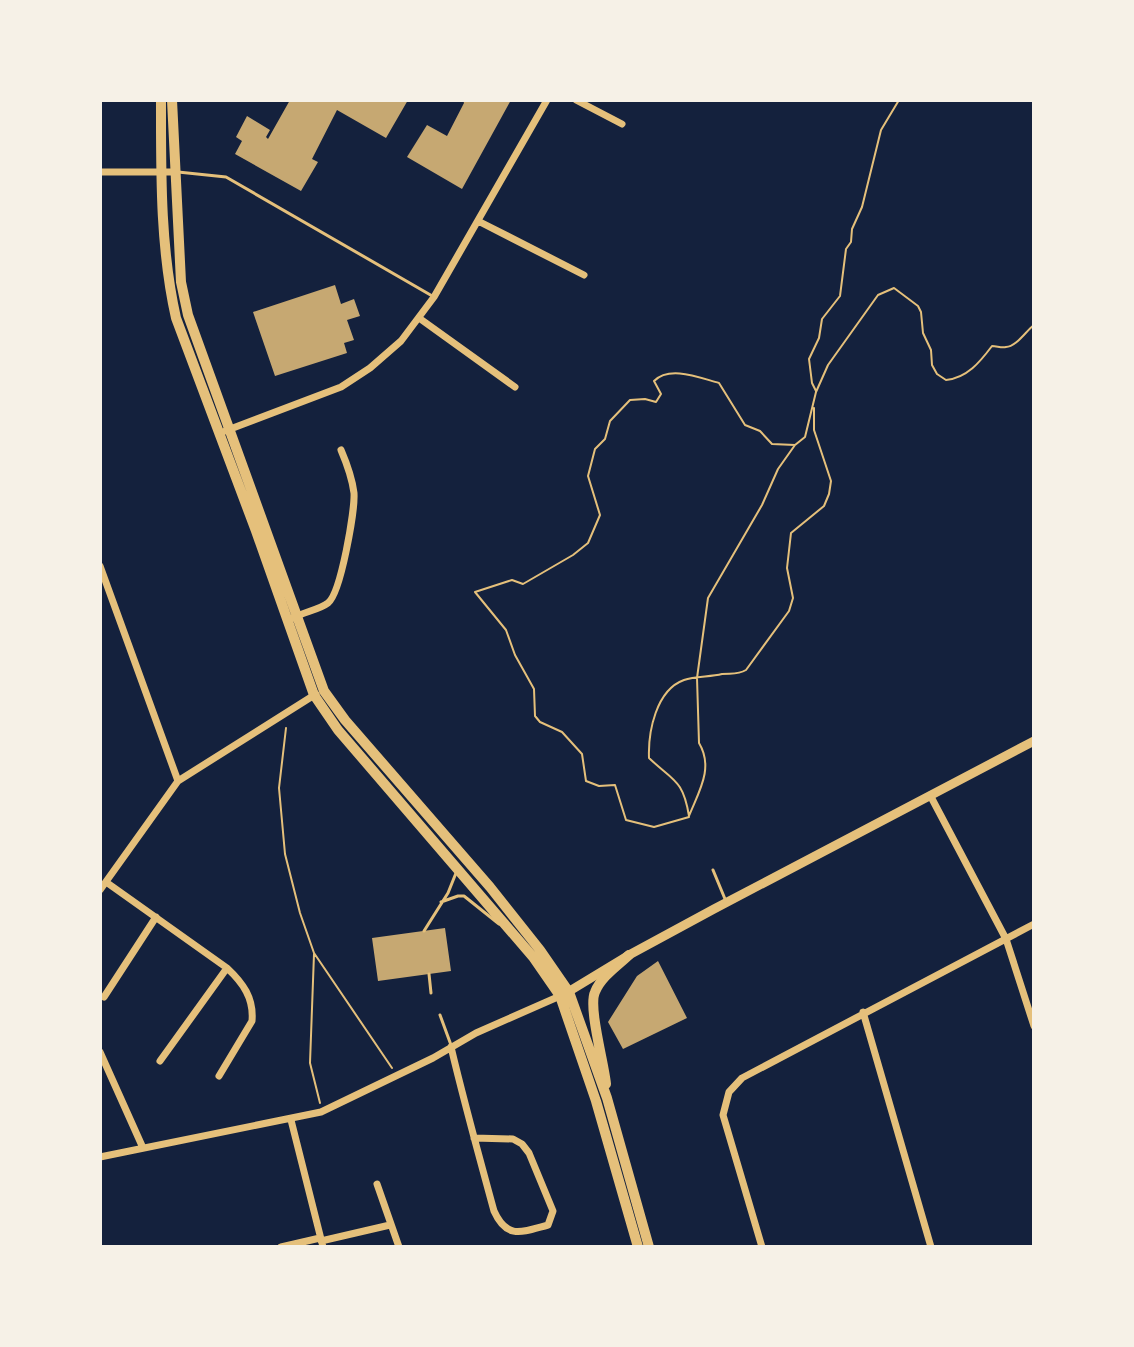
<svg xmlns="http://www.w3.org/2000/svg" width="1134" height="1347" viewBox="0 0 1134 1347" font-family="Manrope,sans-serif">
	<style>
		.building { fill: #c6a872 }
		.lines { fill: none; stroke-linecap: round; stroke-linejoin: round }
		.path { stroke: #e5c07b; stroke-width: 2 }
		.service { stroke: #e5c07b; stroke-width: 3 }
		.minor { stroke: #e5c07b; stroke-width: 7 }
		.tertiary { stroke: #e5c07b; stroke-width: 9 }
		.secondary { stroke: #e5c07b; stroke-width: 10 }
	</style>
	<rect width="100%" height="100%" fill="#14213d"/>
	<path class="building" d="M290,100H408L386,138L337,110L312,159L318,162L301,191L235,154L242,141L236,137L247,116L270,130L266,137L268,139Z
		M463,100H511L462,189L407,157L427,125L447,136L464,103Z
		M335,285L341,304L354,299L360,316L347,320L354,340L344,343L347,353L275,376L253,312Z
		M445,928L451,971L378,981L372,938Z
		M658,961L687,1018L623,1049L608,1022L637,976Z"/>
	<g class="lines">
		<path class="path" d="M816,391L812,383L809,359L819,338L822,319L840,296L846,249L851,242L852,229L862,207L881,130L899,100
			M286,728L279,788L285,854L300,913L314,953L392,1068
			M689,816C699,791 714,768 699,743L697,678L708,598L762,505L778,469L795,445L805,437L816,392L828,365L878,295L894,288L918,306L921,312L923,333L931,350L932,365L937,374L946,380C967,378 980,362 992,346C997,346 1001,348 1006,347C1016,347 1026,331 1034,325
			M689,816C683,779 673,781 649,758C648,732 656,690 684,680C695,676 710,677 722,674C731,673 738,675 746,670L789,611L793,598L787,568L791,533L824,506L829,494L831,481L814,430V408
			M689,817L654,827L626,820L615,785L599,786L586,781L582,754L562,732L540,722L535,716L534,689L515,655L506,630L475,592L512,580L523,584L573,555L588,543L600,515L588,476L595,449L605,439L610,421L630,400L645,399L656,402L661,394L654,381C670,365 700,378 719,383L745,425L760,431L772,444L795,445
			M314,954L310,1063L320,1103"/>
		<path class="service" d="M178,172L226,177L434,297
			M713,870L725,899
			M441,902L458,896H464L499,924
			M424,931L448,893L456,873
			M429,974L431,993
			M440,1015L451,1045"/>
		<path class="minor" d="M576,100L622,124
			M100,172H174
			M478,221L584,275
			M419,318L515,387
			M225,431L341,387L370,368L401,341L434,297L547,100
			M100,566L178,781
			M293,618C303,612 319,610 328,603C341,593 355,510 354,493C352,477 347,464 341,450
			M930,795L1006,939L1034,1026
			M106,882L227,968C243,983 254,998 252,1021L219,1076
			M100,890L178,781L316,694
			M104,997L156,917
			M863,1012L931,1247
			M451,1047C464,1102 479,1156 494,1211C507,1240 522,1232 548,1225L553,1211L529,1153L522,1144L513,1139L474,1138
			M100,1052L143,1148
			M160,1061L227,968
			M291,1120L323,1247
			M100,1157L321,1112L433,1058L476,1033L560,996
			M377,1184L399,1247
			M321,1241L390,1225
			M281,1247L320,1238
			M762,1247L723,1115L729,1092L742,1078L1034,924"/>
		<path class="tertiary" d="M563,995L629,955L714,909L1034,741"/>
		<path class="secondary" d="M161,100C161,172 160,247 176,318L256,531L314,695L338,730L533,957L560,996L596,1101L638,1247
			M172,100L181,282L188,315L324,691L345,720L490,887L540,950L569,992L607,1098L649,1247
			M606,1084C604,1063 588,1007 595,992C601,977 617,966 629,955"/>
	</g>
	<rect width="1134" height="1347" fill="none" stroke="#f6f1e7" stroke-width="204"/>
</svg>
